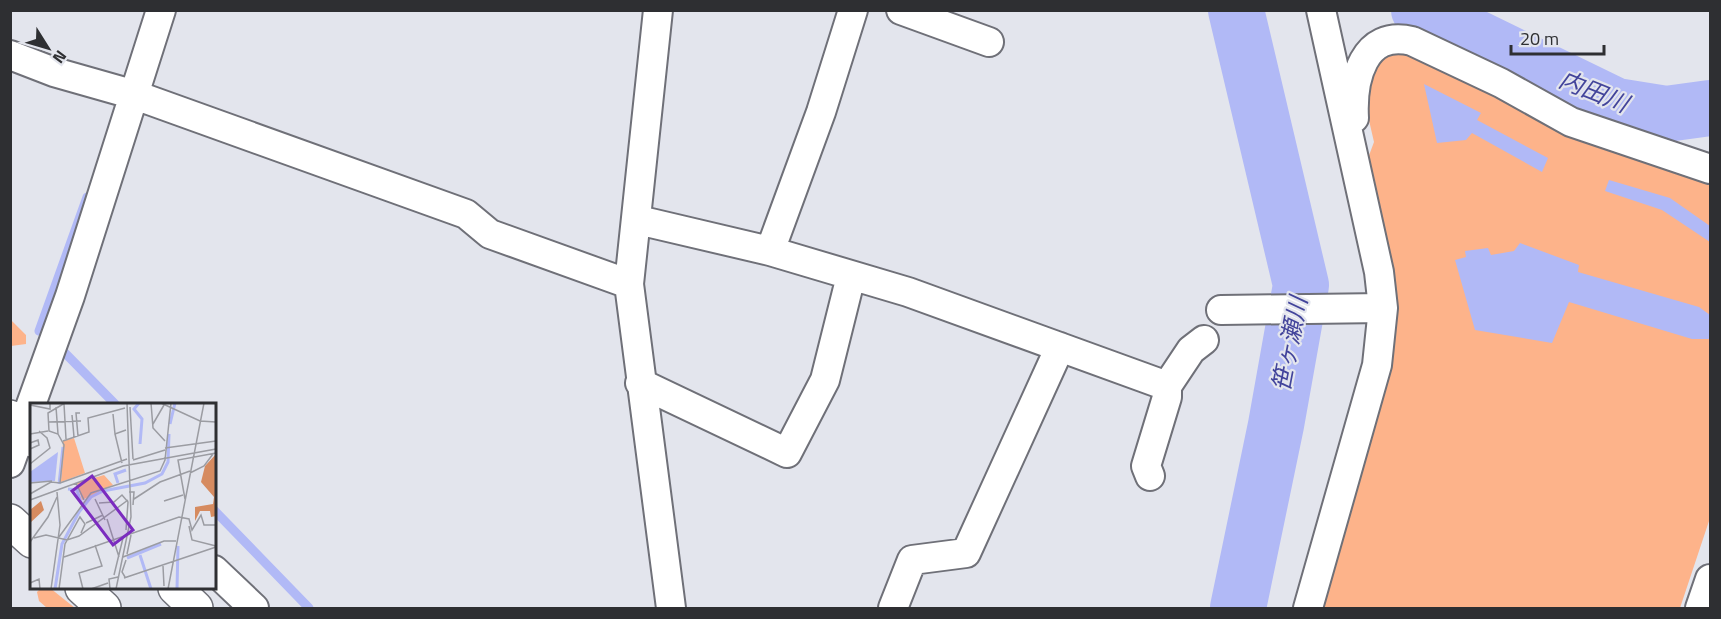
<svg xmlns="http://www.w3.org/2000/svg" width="1721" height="619" viewBox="0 0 1721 619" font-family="'Titillium Web','Noto Sans JP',sans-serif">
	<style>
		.green { fill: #fdb38a }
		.water { fill: #b1b9f6 }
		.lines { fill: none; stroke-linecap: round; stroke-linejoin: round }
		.stream { stroke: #b1b9f6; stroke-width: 9 }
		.river { stroke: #b1b9f6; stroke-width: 56 }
		.street-casing { stroke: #6f7078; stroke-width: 32 }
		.highway-casing { stroke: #6f7078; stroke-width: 36 }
		.street { stroke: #fff; stroke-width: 28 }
		.highway { stroke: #fff; stroke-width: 33 }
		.labels { text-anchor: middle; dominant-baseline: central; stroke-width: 4.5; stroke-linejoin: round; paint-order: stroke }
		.water-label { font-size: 24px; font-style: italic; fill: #42449b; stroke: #e3e5ed }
		.inset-river { fill: none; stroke: #b1b9f6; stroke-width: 3 }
		.inset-road { fill: none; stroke: #9b9ca2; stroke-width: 1.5 }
		.view { fill: #7b2cbf; fill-opacity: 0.15; stroke: #7b2cbf; stroke-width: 3 }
		.inset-edge { fill: none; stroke: #2e2f32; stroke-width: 3 }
	</style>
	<rect width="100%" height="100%" fill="#e3e5ed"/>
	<path class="green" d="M1400,45L1710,179V518L1680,608H1316L1389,353L1364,169L1374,142L1362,90L1382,53Z
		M11,320L26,335V344L11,346Z
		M41,588H50L75,608H47L39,601L37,592Z"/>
	<path class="water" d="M1424,84L1481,113L1477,120L1548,158L1542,172L1472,133L1466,140L1437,143Z
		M1609,180L1670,198L1710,226V242L1662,210L1605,191Z
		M1520,243L1579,265L1578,272L1699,307L1710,315V339H1692L1569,302L1552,343L1475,330L1455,260L1466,257L1465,251L1488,248L1491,255L1514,251Z"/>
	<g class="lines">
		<path class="stream" d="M39,331L87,197
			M65,353L115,404
			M214,510L309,608"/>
		<path class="river" d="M1236,10L1301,285L1276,425L1238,608
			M1419,10L1616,106L1666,114L1710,108"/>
		<g class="street-casing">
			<path id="street" d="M658,10L629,284L671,608
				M901,10L989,42
				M10,55L54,72L135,95L466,214L490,234L629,284
				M1354,118C1352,80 1363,29 1412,41L1501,83L1571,122L1710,169
				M638,220L770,251L908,292L1167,386L1191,350L1204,340
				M770,251L821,112L853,10
				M1221,310L1383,308
				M640,383L787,453L825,380L851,276
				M10,463L70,296L161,10
				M1150,476L1146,466L1167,397V386
				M214,570L254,608
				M893,608L912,560L966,553L1060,347
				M1308,608L1377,365L1383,308L1379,272L1321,10
				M1700,608L1710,579"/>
		</g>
		<g class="highway-casing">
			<path id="highway" d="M10,417L32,440
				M10,521L32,541
				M82,588L104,608
				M175,588L196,608"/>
		</g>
		<use href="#street" class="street"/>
		<use href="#highway" class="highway"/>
	</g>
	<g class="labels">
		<g class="water-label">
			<text transform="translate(1594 91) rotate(22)">内田川</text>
			<text transform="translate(1289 344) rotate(-79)">笹ヶ瀬川</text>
		</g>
	</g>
	<g transform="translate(30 403)">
		<rect width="186" height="186" fill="#e3e5ed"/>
		<path d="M44,35L55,70L31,79L33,38ZM74,72L83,82L52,97L47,80Z" fill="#fdb38a"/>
		<path d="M186,51V113L181,114L180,108H170L165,118V104L183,101L184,94L171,79L175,63ZM11,98L14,107L0,120V107Z" fill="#d68b60"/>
		<path d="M28,49L25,78L1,79L0,69Z" fill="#b1b9f6"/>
		<path class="inset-river" d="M109,0L104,6L112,16L110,41M140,21L145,0M88,80L85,71L96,67M29,81L33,44M38,86L47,87L51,100M110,152L121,186M97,155L131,141M25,186L32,141L49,109L61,94L73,88L115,80L132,71L138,59L139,31M147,186L148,143"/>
		<path class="inset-road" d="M121,0L123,25L135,38M131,0L170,18L186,19M34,1L36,36M0,2L20,6V0M26,4L28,31M100,4L103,56M83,11L85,31L96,27M42,12L44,34M18,19L51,18M123,21L134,2M0,31L18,28M85,31L92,60M48,33L46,10H50M33,38L59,29L58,15L95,5M0,40L8,37L9,42L0,46M135,45L186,38M103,57L135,47M0,61L20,45L17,35L9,28M160,70L174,63L183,51M0,80L22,78M30,80L97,56M46,80L54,97M99,89H104L103,102M0,91L21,79L30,80L34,42L28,31L19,28L18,10L35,0M65,96L75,117M104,96L130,79L160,68M155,96L148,57L186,50M0,97L93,63L186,46M134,98L153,92M69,100L84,99L92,92L98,99L96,127M77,116L89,154M56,120L73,112M159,123L162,137L186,143M29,134L61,90L130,68L135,57L141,0M4,135L16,132L37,137L49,133L98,97M0,139L18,114L27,94M97,151L101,132M34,154L149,114L159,116L162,127L171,112L174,122H186M93,154L134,138H146M133,163L134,183M84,172L93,135M95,174L92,169L96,157M94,175L186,144M0,180L9,176L10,186M21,186L30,122L27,89M29,186L35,141L50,114L55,121L51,130M53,186L49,170L72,163L65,142M61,186L78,180M80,186L79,176L88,174M86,186L101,114L97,0M138,186L174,0"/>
		<path class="view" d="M62,73L103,127L83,142L42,88Z"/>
		<rect width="186" height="186" class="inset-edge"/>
	</g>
	<rect width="1721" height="619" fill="none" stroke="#2e2f32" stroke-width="24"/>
	<g transform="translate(48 48) rotate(127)" stroke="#e3e5ed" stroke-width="4.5" paint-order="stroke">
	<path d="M0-4.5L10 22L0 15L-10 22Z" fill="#2e2f32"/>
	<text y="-9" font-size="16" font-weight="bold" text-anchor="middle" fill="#2e2f32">N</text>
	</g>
	<path d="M1511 45v9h93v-9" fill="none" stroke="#2e2f32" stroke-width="3"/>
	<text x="1520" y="45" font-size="18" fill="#2e2f32" stroke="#e3e5ed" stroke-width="4.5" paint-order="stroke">20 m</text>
</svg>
